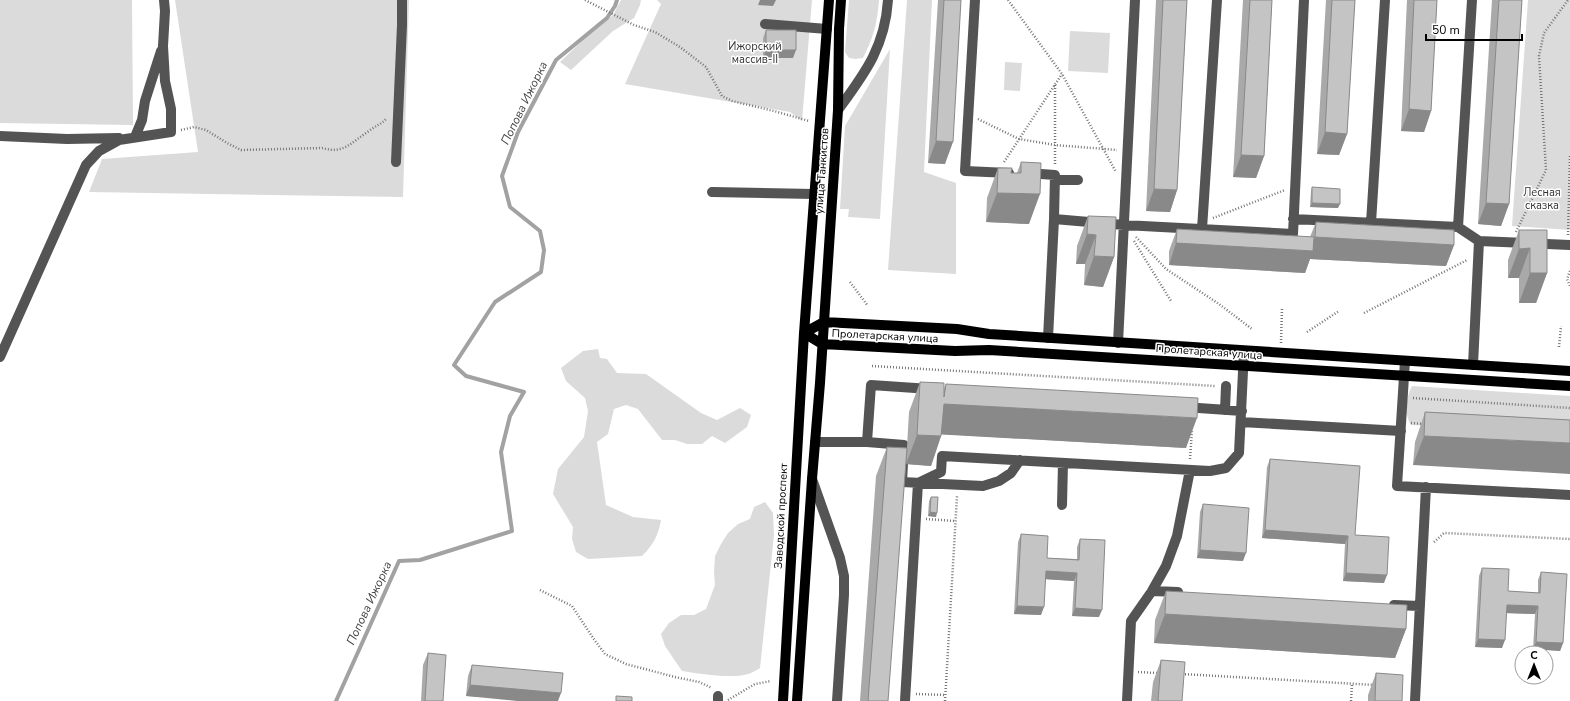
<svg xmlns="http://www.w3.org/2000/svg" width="1570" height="701" viewBox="0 0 1570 701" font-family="'Nunito Sans',sans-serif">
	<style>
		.green { fill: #dbdbdb }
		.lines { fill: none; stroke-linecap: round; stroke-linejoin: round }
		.stream { stroke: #a2a2a2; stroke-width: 4 }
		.path { stroke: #767676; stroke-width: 2.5; stroke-dasharray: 1 2; stroke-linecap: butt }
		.minor { stroke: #545454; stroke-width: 10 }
		.major { stroke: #000; stroke-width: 10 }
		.wall { fill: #a9a9a9 }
		.shaded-wall { fill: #898989 }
		.building { fill: #c4c4c4; stroke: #898989 }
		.labels { text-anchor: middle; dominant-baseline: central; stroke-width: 3; stroke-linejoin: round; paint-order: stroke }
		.park-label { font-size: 11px; fill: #323232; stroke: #fff }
		.street-label { font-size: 11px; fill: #000; stroke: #fff }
		.water-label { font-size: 12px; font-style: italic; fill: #434343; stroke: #fff }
	</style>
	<rect width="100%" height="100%" fill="#fff"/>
	<path class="green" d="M0,0H132L133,125L0,123Z
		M175,0H409L403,197L89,192L102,159L198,152Z
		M621,0H641L640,5L634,18L613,31L571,70L560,62L585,38L613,15Z
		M657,0H812L802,121L790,112L625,84L661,4Z
		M849,0H879C877,24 874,36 863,58L855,59L849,58L845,52Z
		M907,0H932L924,172L956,183V274L888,270Z
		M1528,0H1570V230L1512,226Z
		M1070,31L1110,33L1108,73L1068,71Z
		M890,49L880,219L848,217L849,209H840L845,126Z
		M1005,62L1022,63L1020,91L1004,90Z
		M598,349L600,358L607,359L617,373L646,374L701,413L717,420L740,408L751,415L747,427L725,443L712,436L702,444H687L675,440H662L638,409L626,405L614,409L608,434L597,442L606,505L633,517L661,520C658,536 654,544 642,556L588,559L576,552L572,539L573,527L553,494L558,469L584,437L588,411L585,398L566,381L561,368L583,351Z
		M1412,386L1570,396V432L1411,425C1404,415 1406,397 1412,386Z
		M765,502L773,513L774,535L760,668C756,670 752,673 748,674C730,679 701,674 682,671L665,646L661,634L669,623L681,615H694L706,609L715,585L714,572L715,556L721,544L728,533L738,524L750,519L754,507Z"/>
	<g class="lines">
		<path class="stream" d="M336,701L399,561L420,560L512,531L501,452L510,416L524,392L466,376L454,365L495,302L541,272L544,250L540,231L510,207L502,176L518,132L556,60L607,18L615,6L617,0"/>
		<path class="path" d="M585,0L634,25L655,32L680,47L706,67L722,96L732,101L774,111L809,121
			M1008,0L1062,74L1116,172
			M1055,85V164
			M978,119L1019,139L1055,145L1117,150
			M181,130L194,127L206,130L227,143L241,150L323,148C343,155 353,141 369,131C375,126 382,124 387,118
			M1004,162L1062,74
			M1213,218L1285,190
			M1516,232L1546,170L1539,56L1544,33L1568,0
			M1568,235L1570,155
			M1136,237L1166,269L1219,304L1252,329
			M1134,241L1171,301
			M1570,271L1567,279L1570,286
			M850,282L868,306
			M1364,313L1467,260
			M1307,332L1339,311
			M1281,343L1282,308
			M1559,347L1561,326
			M872,366L1215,386
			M1413,398L1570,408
			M1411,423L1424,424
			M1190,459L1192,430
			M926,519L955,521
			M1434,542L1444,533L1570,539
			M540,590L572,606L593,638L605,654L626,664L675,677L699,682L712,688
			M1138,672L1157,673
			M1182,674L1375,685
			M916,694L945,695
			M728,700L755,684L771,681
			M945,701L957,496
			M1351,701L1352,684"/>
		<path class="minor" d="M975,0L965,171L1009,173
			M765,24L827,29
			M838,110C865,73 885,47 888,0
			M0,136L67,139L119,138
			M135,137L142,120L145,101L161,51
			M396,162L402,25V0
			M1027,173L1055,175L1054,219L1048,338
			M1055,180H1078
			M712,192L814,194
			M1054,219L1124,225L1293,234L1304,0
			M1293,219L1458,227L1479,241L1570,245
			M1371,223L1385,0
			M1458,227L1472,0
			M1202,229L1217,0
			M1118,343L1135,0
			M0,357L86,165L99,151L119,140L171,132V109L165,81L163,46L165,11L164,0
			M1405,361L1397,486L1570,495
			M1473,365L1479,241
			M1184,407L1242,411
			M1225,410L1226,386
			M1241,422L1401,431
			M815,442H867L871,385L930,389
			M867,442L904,445L902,482L983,486L999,481L1011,473L1020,460
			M812,479L840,558L844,576V595L837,701
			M918,483L941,472L942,456L1210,471L1226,468L1239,453L1244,351
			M1062,505L1063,463
			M1152,591L1178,592
			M1394,605L1420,606
			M718,701V696
			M905,701L918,483
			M1127,701L1131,621L1152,591L1166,566L1177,536L1190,470
			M1415,701L1426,487"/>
		<path class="major" d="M804,333L824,322L957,329L989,334L1570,371
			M804,333L822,344L955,351L989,350L1570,386
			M783,701L804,333L829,0
			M797,701L812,479L820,383L838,110L839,29L841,0"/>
	</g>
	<path class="wall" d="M938,0H961L945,164L928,163Z
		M1156,0H1187L1177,190L1170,212L1146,211Z
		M1243,0H1272L1264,156L1256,178L1233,177Z
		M1326,0H1355L1347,134L1339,155L1317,154Z
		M1407,0H1437L1431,111L1424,132L1401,131Z
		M1492,0H1522L1509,204L1501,226L1478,224Z
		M766,30L793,58H763V38Z
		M1021,162L1029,224L986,222L987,198L998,168L1011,173H1017Z
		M1312,187L1338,208L1310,207L1311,191Z
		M1088,216L1114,257L1103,287L1084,285L1085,264H1076L1077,246Z
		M1316,222L1454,245L1446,266L1310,259L1305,273L1169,265V251L1177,229L1310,237Z
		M1519,230L1547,273L1536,303H1519V278H1508V260Z
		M920,382L944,389L946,384L1186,448L941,434V436L931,466L906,464L909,412Z
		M1425,412L1570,420L1413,465L1415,442Z
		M887,447L888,701H860L876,476Z
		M1270,459L1355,535L1384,583L1343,581L1345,544L1262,538L1267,467Z
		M931,497L936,517L928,516L929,501Z
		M1203,504L1243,561L1197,558L1200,512Z
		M1021,534L1047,558L1077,559V547L1080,539L1099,617L1072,616L1074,581L1045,579L1041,615L1014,614L1018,542Z
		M1482,568L1508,591L1538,593V580L1541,572L1563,643L1560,651L1533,649L1535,614L1506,613L1502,648L1475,647L1479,576Z
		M1166,591L1406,629L1395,658L1154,643L1155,620Z
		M428,653L443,701H421L423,665Z
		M1161,660L1182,701H1151L1153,682Z
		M472,665L558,701L466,696L468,676Z
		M1376,673L1402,701H1368V695Z"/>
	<path class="shaded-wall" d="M760,0H776L773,6L758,5Z
		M766,50H796L793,58H763Z
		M1409,109L1431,111L1424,132L1401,131Z
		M1325,132L1347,134L1339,155L1317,154Z
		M936,141L953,142L945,164L928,163Z
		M1241,155L1264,156L1256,178L1233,177Z
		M1154,189L1177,190L1170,212L1146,211Z
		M997,193L1040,194L1029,224L986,222Z
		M1312,203L1340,204L1338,208L1310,207Z
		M1486,203L1509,204L1501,226L1478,224Z
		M1087,234L1096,235L1085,264H1076Z
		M1315,237L1454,245L1446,266L1310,259L1305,273L1169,265L1176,243L1310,251Z
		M1530,248L1519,278H1508L1519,249Z
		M1094,256L1114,257L1103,287L1084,285Z
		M1530,273H1547L1536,303H1519Z
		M944,404L1197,418L1186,448L933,434Z
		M917,435L941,436L931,466L906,464Z
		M1424,436L1570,443V474L1413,465Z
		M930,512L937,513L936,517L928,516Z
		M1265,530L1348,536L1345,544L1262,538Z
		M1200,550L1246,553L1243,561L1197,558Z
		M1046,571L1077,573L1074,581L1043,579Z
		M1346,573L1387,575L1384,583L1343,581Z
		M1507,605L1538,606L1535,614L1504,613Z
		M1017,606L1044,607L1041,615L1014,614Z
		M1075,608L1102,610L1099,617L1072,616Z
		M1165,614L1406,629L1395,658L1154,643Z
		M1478,639L1505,640L1502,648L1475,647Z
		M1536,642L1563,643L1560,651L1533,649Z
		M470,685L561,693L558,701H517L466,696Z"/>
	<path class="building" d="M944,0H961L953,142L936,141Z
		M1163,0H1187L1177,190L1154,189Z
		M1250,0H1272L1264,156L1241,155Z
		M1332,0H1355L1347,134L1325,132Z
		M1414,0H1437L1431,111L1409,109Z
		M1499,0H1522L1509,204L1486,203Z
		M766,30H796V50H766Z
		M1021,162L1041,163L1040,194L997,193L998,168H1012L1011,173H1021Z
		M1312,187L1340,189V204L1312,203Z
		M1088,216L1116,217L1114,257L1094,256L1096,235L1087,234Z
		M1316,222L1454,230V245L1315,237Z
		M1177,229L1314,237L1313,251L1176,243Z
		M1519,230H1547V273H1530V248L1519,249Z
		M920,382L944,383V397L946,384L1198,398L1197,418L944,404L941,436L917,435Z
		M1425,412L1570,420V443L1424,436Z
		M887,447L907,448L888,701H868Z
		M1270,459L1360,466L1355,535L1389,537L1387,575L1346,573L1348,536L1265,530Z
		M931,497H938L937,513L930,512Z
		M1203,504L1249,508L1246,553L1200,550Z
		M1021,534L1048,536L1047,558L1079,560L1080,539L1105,540L1102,610L1075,608L1077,573L1046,571L1044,607L1017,606Z
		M1482,568L1509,569L1508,591L1540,593L1541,572L1567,574L1563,643L1536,642L1538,606L1507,605L1505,640L1478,639Z
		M1166,591L1407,605L1406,629L1165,614Z
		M428,653L446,655L443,701H425Z
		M1161,660L1185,662L1182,701H1158Z
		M472,665L563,673L561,693L470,685Z
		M1376,673L1403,675L1402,701H1375Z
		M616,696L632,697V701H616Z"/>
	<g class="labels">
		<g class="park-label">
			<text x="755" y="46">Ижорский<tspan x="755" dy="13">массив-II</tspan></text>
			<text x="1542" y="192">Лесная<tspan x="1542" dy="13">сказка</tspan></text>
		</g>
		<g class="street-label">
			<text transform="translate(822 171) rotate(-86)">улица Танкистов</text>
			<text transform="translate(885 336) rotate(3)">Пролетарская улица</text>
			<text transform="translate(1209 352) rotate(4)">Пролетарская улица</text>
			<text transform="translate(781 516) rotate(-87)">Заводской проспект</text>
		</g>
		<g class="water-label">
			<text transform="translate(524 103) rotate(-64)">Попова Ижорка</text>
			<text transform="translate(369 603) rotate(-65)">Попова Ижорка</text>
		</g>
	</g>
	<g transform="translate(1534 665)"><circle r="19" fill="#ffffff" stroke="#999999"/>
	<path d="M0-3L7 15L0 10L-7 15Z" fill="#000000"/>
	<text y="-6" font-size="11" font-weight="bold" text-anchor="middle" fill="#000000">С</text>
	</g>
	<path d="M1426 34v6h96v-6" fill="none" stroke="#000000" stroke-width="2"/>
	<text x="1432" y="34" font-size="12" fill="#000000" stroke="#ffffff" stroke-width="3" paint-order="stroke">50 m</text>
</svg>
